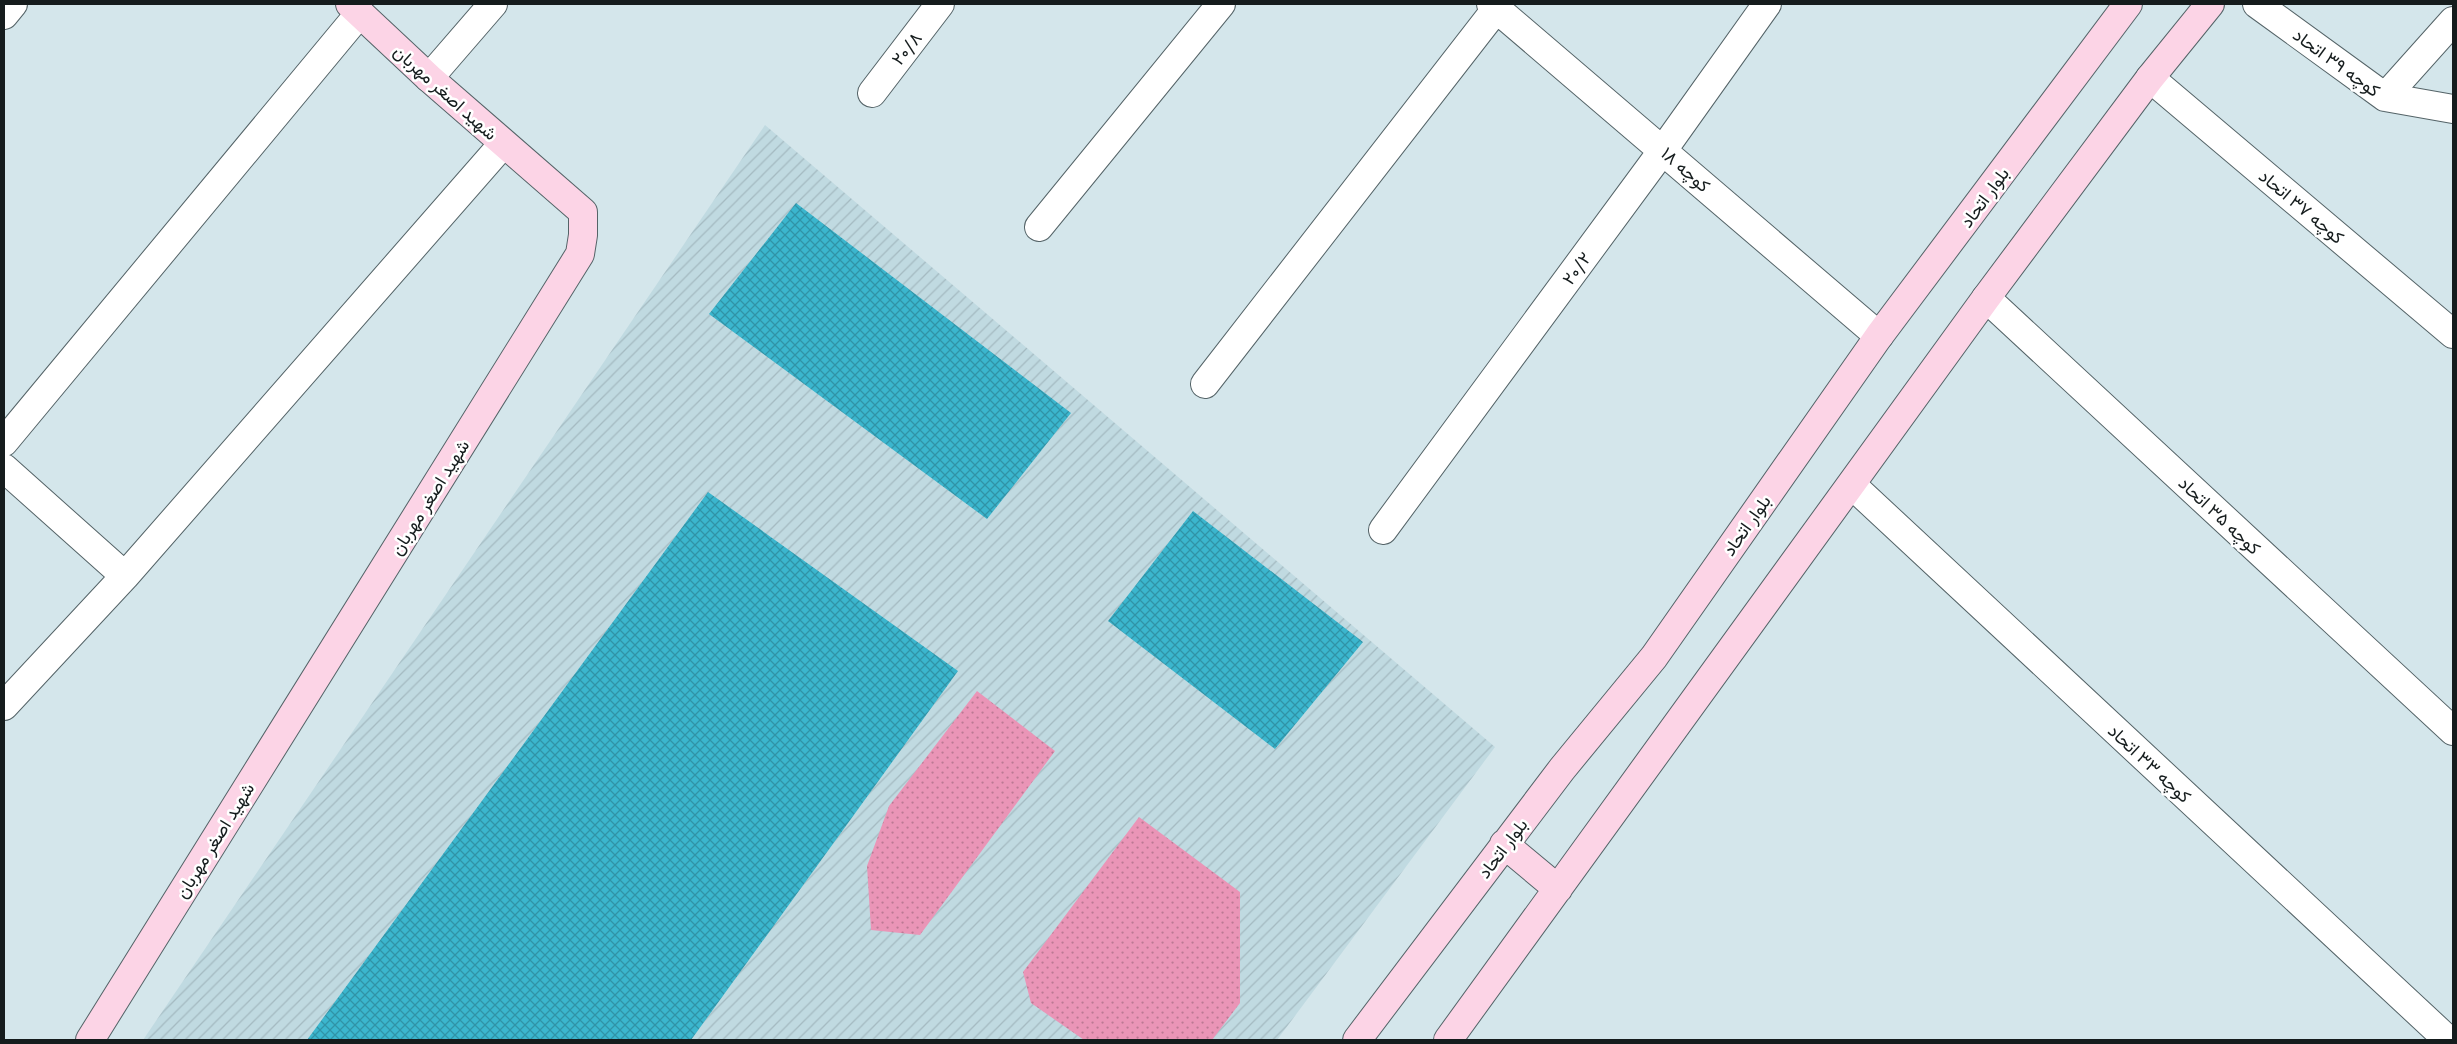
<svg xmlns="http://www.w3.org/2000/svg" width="2457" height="1044" viewBox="0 0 2457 1044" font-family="'Golos Text',Vazirmatn,sans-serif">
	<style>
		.industrial { fill: url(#industrial-furrows) }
		.grass { fill: url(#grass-dots) }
		.building { fill: url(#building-cross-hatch) }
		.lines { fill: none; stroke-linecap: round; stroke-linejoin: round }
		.street-casing { stroke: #546367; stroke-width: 30 }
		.secondary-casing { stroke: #546367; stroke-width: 30 }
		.street { stroke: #fff; stroke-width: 28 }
		.secondary { stroke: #fcd4e6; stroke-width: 28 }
		.labels { text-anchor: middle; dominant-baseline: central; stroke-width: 5; stroke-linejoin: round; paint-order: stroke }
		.street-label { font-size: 18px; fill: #151c1d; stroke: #fff }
	</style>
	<defs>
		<pattern id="industrial-furrows" width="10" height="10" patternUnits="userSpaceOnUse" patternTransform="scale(1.25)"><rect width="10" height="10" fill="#c0dae1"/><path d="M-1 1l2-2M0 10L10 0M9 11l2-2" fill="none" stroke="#a4bac1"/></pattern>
		<pattern id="grass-dots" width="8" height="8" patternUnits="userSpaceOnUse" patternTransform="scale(1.25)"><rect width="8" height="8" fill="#ea95b7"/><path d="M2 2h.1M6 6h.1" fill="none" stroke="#bc7994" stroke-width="1.8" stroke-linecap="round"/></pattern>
		<pattern id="building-cross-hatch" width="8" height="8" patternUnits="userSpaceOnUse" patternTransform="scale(1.25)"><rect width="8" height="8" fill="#3bb6ce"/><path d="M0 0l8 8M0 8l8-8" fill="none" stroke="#3093a7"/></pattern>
	</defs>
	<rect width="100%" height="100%" fill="#d4e6eb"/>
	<path class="industrial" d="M765,125L1495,747L1277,1040H143Z"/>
	<path class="grass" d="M977,691L1055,751L920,935L871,930L867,866L889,806Z
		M1139,817L1240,892V1003L1212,1040H1084L1031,1003L1023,972Z"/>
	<path class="building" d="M796,203L1071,413L987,519L709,314Z
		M708,492L958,671L691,1040H307Z
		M1193,511L1363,642L1275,749L1108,621Z"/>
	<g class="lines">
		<g class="street-casing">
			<path id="street" d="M1491,4L1879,336
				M2257,4L2385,97L2453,109
				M4,15L13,4
				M429,78L493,4
				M2150,78L2453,334
				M872,93L940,4
				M2385,97L2453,21
				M1039,227L1221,4
				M1986,298L2453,731
				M1205,384L1500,4
				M4,442L360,13
				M4,468L125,576
				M1852,485L2448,1040
				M1383,530L1663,150L1767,4
				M4,706L125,576L503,144"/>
		</g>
		<g class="secondary-casing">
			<path id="secondary" d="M1504,844L1558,889
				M90,1040L580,254L583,235V212L429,78L350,4
				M1357,1040L1562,769L1654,657L1879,336L2128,4
				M1448,1040L1986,298L2150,78L2210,4"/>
		</g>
		<use href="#street" class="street"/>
		<use href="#secondary" class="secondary"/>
	</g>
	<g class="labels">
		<g class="street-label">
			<text transform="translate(906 48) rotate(-52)">۲۰/۸</text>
			<text transform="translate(2337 62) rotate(36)">کوچه ۳۹ اتحاد</text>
			<text transform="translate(446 92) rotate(42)">شهید اصغر مهربان</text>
			<text transform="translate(1686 169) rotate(41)">کوچه ۱۸</text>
			<text transform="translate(1984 197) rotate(-54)">بلوار اتحاد</text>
			<text transform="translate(2302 206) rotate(40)">کوچه ۳۷ اتحاد</text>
			<text transform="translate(1576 268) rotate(-54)">۲۰/۲</text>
			<text transform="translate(429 497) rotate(-58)">شهید اصغر مهربان</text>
			<text transform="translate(2220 515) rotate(43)">کوچه ۳۵ اتحاد</text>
			<text transform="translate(1746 525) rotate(-55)">بلوار اتحاد</text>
			<text transform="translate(2150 763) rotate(43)">کوچه ۳۳ اتحاد</text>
			<text transform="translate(214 840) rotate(-58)">شهید اصغر مهربان</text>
			<text transform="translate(1502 848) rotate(-53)">بلوار اتحاد</text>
		</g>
	</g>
	<rect width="2457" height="1044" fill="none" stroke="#151c1d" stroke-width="10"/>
</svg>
